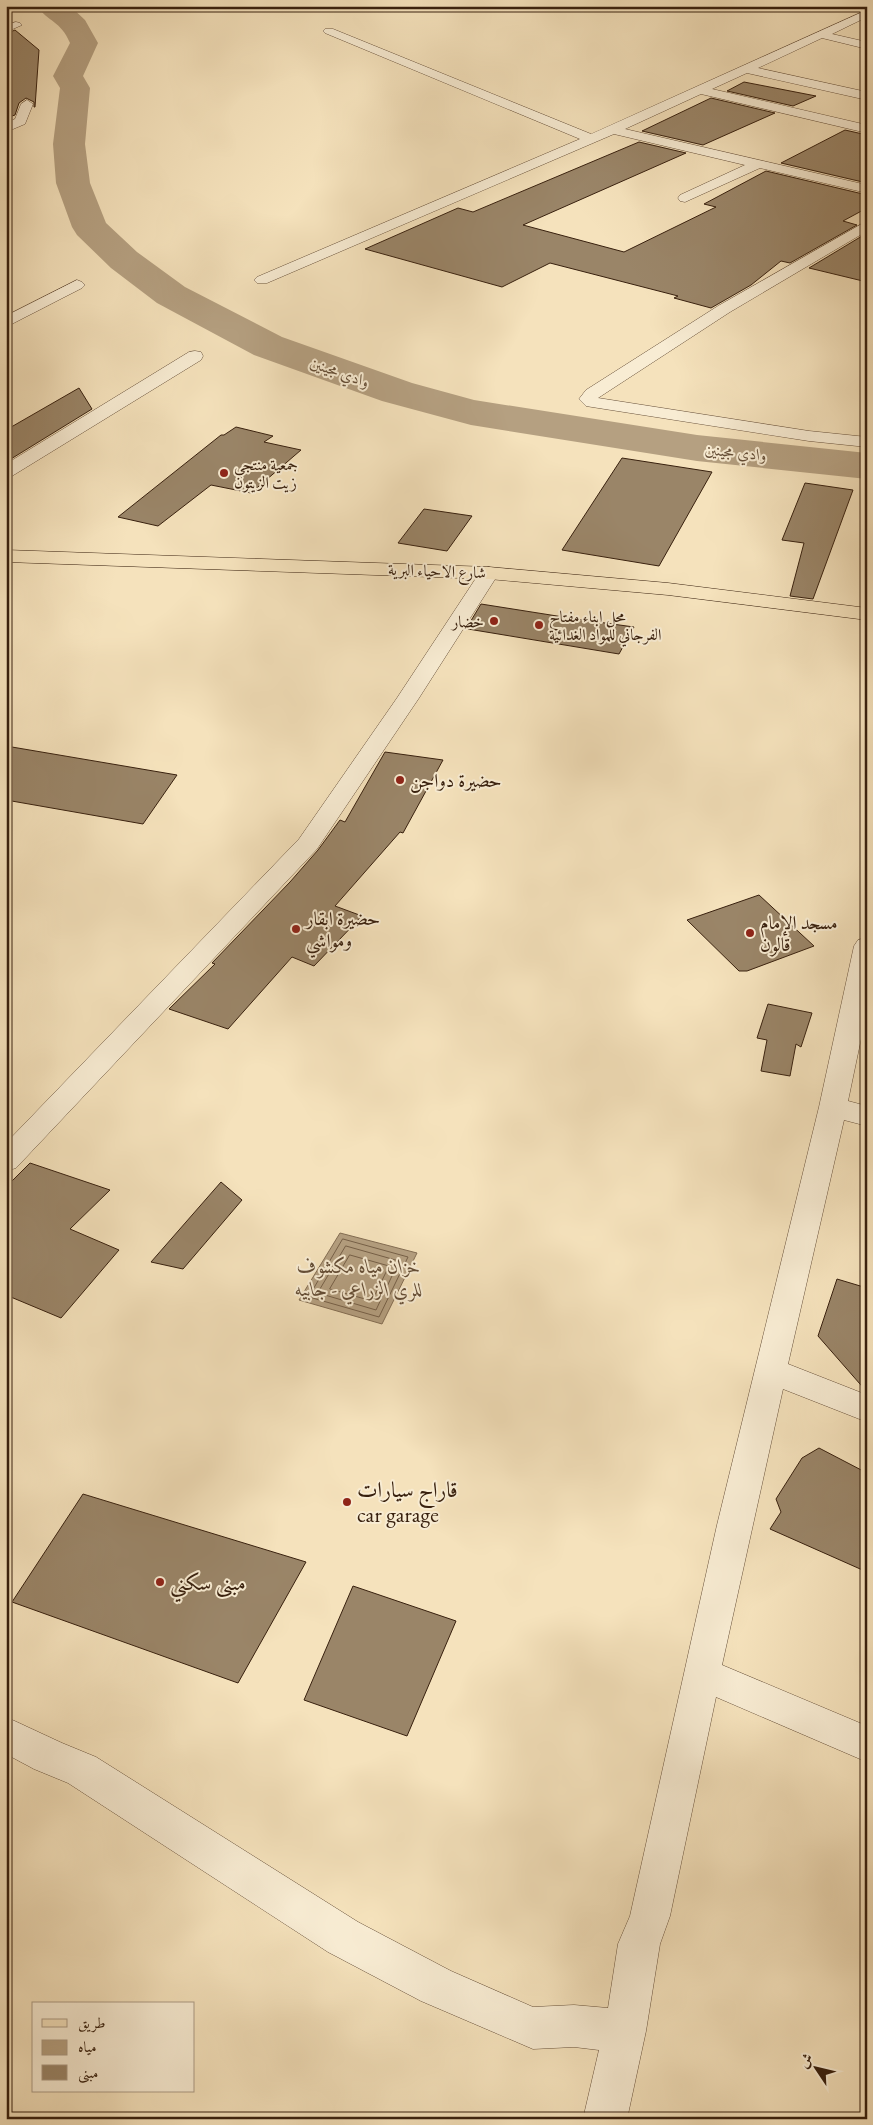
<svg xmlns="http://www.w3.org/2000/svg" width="873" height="2125" viewBox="0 0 873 2125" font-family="'EB Garamond',Amiri,serif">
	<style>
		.water { fill: #b5a081; stroke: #836d53 }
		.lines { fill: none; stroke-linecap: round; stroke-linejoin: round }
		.shore { stroke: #766048; stroke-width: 1 }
		.river { fill: #b5a081; fill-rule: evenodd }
		.building { fill: #9a8568; stroke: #38200e }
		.minor-casing { stroke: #67503a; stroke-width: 1 }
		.major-casing { stroke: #38200e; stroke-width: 1 }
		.minor { fill: #f8ecd3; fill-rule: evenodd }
		.major { fill: #f5e2bc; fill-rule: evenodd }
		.poi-dot { fill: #8f2418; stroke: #f8ecd3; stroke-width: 2 }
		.labels { text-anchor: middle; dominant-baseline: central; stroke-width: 4; stroke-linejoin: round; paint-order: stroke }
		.far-water-label { font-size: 16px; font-style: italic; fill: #644d36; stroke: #f8ecd3 }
		.far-poi-label { font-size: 16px; fill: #38200e; stroke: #f8ecd3; text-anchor: start }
		.far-street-label { font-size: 16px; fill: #38200e; stroke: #f8ecd3 }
		.poi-label { font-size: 19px; fill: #38200e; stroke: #f8ecd3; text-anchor: start }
		.water-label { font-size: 20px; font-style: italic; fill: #644d36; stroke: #f8ecd3 }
		.near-poi-label { font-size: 22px; fill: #38200e; stroke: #f8ecd3; text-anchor: start }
	</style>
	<rect width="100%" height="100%" fill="#f5e2bc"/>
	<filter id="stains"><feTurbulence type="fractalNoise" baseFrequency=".004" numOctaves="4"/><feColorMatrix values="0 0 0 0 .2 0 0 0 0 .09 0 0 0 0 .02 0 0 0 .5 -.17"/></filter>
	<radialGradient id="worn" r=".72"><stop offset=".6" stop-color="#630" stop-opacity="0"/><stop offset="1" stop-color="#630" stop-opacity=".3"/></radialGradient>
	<path class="water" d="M340,1233L417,1253L382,1324L299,1300Z"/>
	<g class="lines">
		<path class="shore" d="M343,1239L408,1257L379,1317L309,1297Z
			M346,1246L399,1261L376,1310L318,1293Z
			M350,1255L389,1266L372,1301L330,1289Z"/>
		<path class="river" d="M37,6H70L85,20L98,43L83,76L90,88L85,144L90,183L106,223L137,252L185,287L282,337L412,383L474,400L697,435L867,453V479L697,461L471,425L382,401L254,355L157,303L111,268L77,235L72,227L56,183L53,144L60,88L53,76L70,43C61,21 48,22 37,6Z"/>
	</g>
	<path class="building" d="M15,30L39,50L35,107H34V102L26,98L19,103L15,115L6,118V34Z
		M744,82L816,96L793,106L727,91Z
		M711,98L775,113L703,145L642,131Z
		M845,130L867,135V183L781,163Z
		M639,142L686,153L523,225L624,252L716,207L704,204L766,171L867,195V208L843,221L857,225L790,263L781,261L751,285L711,308L674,298L678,296L550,263L502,287L365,249L458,208L473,212Z
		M867,233V282L809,268Z
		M79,388L92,409L6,462V430Z
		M236,427L273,436L264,442L301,450L251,493L211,485L158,526L118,517L221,435H224Z
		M622,458L712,472L659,566L562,550Z
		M805,483L853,490L813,599L790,596L804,543L782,540Z
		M424,509L472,516L447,551L398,543Z
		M481,604L576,619L634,627L619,654L468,629L469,624Z
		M6,746L177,775L143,824L6,800Z
		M385,752L443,760L403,833L400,832L335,906L362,916L314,966L292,957L228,1029L169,1009L215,964L212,963L290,882L318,850L340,820L345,822Z
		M759,895L814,946L747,971H739L687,920Z
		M768,1004L812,1013L801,1047L796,1044L790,1076L761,1071L767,1040L757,1038Z
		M30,1163L110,1190L70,1229L119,1250L61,1318L6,1295V1187Z
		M221,1182L242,1200L183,1269L151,1262Z
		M837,1279L867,1288V1392L818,1336Z
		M819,1448L867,1473V1572L770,1529L781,1512L776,1499L802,1458Z
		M83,1494L306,1562L238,1683L12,1602Z
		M353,1586L456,1621L407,1736L304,1700Z"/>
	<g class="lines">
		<g class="minor-casing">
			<path id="minor" d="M867,10V17L832,34L867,42V49L822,38L758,68L867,92V100L747,73L712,89L867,125V133L701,94L625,129L867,185V193L760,168L685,202L680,201L678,198L680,195L745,165L614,134L267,283H257L254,280L257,277L580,139L325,33L323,31L325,29H333L591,134Z
				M16,22L20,23L22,25L6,32V25Z
				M27,100L33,104L25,124L6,132V123L15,119L21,104Z
				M867,221V231L730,312L598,398L809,431L867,437V447L809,441L592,407L586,406L579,399L586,390L718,306Z
				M77,280L82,282L85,285L82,288L6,327V316Z
				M195,351L201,352L203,356L201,360L12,476L6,477V464L189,352Z
				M489,567L496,569L499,573L419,698L317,849L16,1168L6,1171V1143L299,839L397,698L482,569Z
				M867,938V1010L848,1101L867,1106V1126L844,1120L788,1364L867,1395V1422L783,1389L722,1665L867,1726V1762L716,1697L670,1916L660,1944L646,2031L627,2119H583L599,2050L574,2047L533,2049L421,2001L328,1952L68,1783L34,1769L6,1754V1717L62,1743L96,1757L358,1922L451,1971L533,2007L574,2005L608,2008L618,1944L630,1916L717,1525L819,1107L854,946L858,940Z"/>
		</g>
		<g class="major-casing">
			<path id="major" d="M6,550L489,567L668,583L867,608V620L668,595L489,579L6,562Z"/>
		</g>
		<use href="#minor" class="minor"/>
		<use href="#major" class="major"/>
	</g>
	<g class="poi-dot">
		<circle cx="224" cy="473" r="5"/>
		<circle cx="494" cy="621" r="5"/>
		<circle cx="539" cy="625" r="5"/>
		<circle cx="400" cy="780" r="5"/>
		<circle cx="296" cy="929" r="5"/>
		<circle cx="750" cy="933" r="5"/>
		<circle cx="347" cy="1502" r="5"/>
		<circle cx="160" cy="1582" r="5"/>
	</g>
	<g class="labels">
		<g class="far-water-label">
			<text transform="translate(340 372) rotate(20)">وادي مجينين</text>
			<text transform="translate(736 452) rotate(6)">وادي مجينين</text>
		</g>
		<g class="far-poi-label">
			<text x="234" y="464">جمعية منتجي<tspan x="234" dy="18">زيت الزيتون</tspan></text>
			<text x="549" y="616">محل ابناء مفتاح<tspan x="549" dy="18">الفرجاني للمواد الغدائية</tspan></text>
			<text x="484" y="621" text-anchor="end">خضار</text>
		</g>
		<g class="far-street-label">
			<text transform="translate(437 571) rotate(2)">شارع الاحياء البرية</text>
		</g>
		<g class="poi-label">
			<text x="410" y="780">حضيرة دواجن</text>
			<text x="306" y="918">حضيرة ابقار<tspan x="306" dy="22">ومواشي</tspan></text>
			<text x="760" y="922">مسجد الإمام<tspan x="760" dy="22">قالون</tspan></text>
		</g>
		<g class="water-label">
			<text x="359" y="1266">خزان مياه مكشوف<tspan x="359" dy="23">للري الزراعي - جابيه</tspan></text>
		</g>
		<g class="near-poi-label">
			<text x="357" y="1489">قاراج سيارات<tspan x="357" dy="25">car garage</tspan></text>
			<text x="170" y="1582">مبنى سكني</text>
		</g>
	</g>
	<rect width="873" height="2125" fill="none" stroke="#f5e2bc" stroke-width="25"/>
	<rect x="8" y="8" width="858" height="2110" fill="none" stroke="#38200e" stroke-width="2.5"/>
	<rect x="12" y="12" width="848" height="2100" fill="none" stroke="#38200e"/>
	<rect x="32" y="2002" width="162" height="90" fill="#f8ecd3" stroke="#ab9a84"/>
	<rect x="42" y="2019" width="25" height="8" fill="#f5e2bc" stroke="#ab9a84"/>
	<text x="78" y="2028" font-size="15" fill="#38200e">طريق</text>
	<rect x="42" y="2040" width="25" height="15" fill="#b5a081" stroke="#ab9a84"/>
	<text x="78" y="2052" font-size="15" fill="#38200e">مياه</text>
	<rect x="42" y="2065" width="25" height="15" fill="#9a8568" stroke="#ab9a84"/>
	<text x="78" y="2078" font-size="15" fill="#38200e">مبنى</text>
	<g transform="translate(816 2068) rotate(305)" stroke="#f8ecd3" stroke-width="4" paint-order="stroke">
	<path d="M0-4L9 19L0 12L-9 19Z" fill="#38200e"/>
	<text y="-8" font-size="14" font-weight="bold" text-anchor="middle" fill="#38200e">ش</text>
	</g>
	<rect width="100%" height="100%" filter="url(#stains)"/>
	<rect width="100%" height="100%" fill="url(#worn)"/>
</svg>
